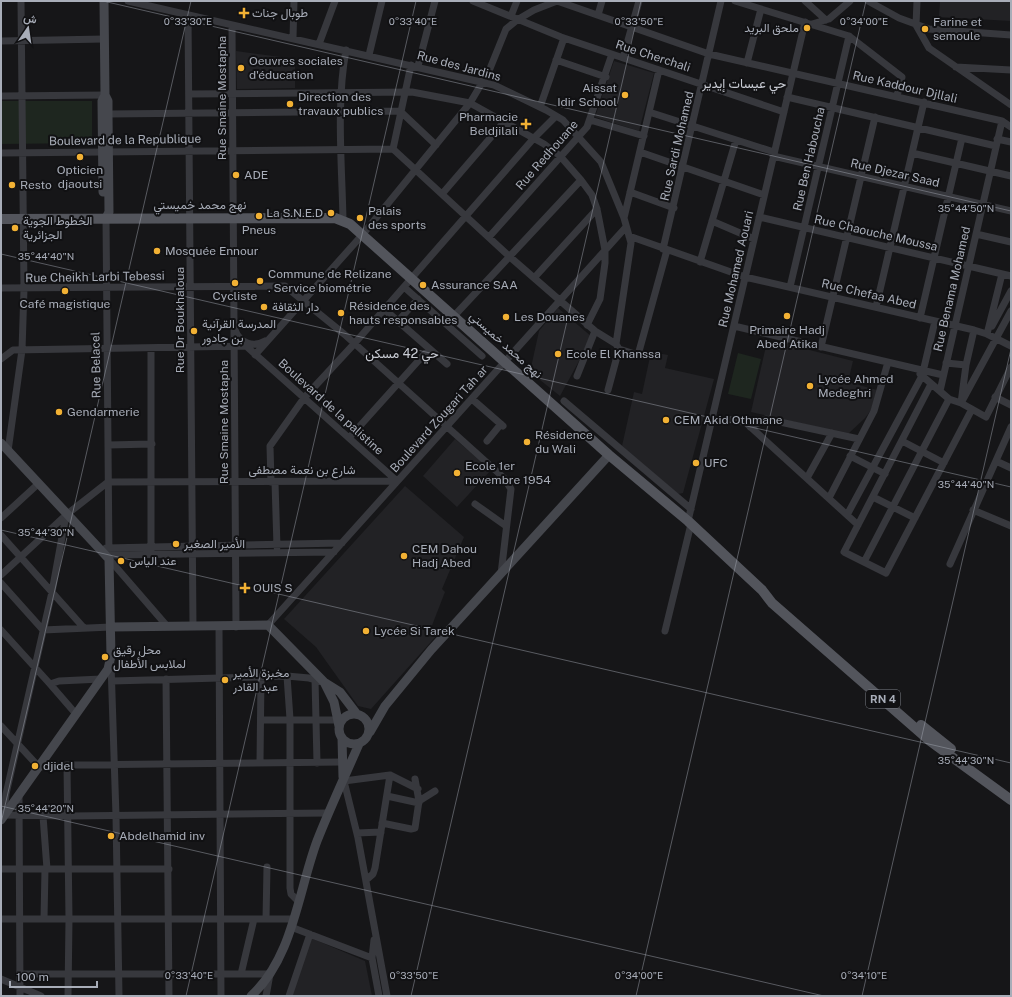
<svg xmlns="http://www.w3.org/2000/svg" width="1012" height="997" viewBox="0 0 1012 997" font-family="'Public Sans',Vazirmatn,sans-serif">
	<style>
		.built { fill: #222225 }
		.green { fill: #1e261f }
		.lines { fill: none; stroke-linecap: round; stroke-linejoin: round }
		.street { stroke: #37383d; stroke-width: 7 }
		.secondary { stroke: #45474d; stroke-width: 9 }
		.primary { stroke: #53555c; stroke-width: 10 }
		.ticks { fill: none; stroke: #a8adb8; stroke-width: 1; stroke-opacity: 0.45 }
		.poi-dot { fill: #f2b134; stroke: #111113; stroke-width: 1.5 }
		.labels { text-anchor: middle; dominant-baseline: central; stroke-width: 4; stroke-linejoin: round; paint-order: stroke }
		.shield { fill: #111113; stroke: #7b7e86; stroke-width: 1 }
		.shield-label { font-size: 11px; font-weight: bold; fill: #a8adb8 }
		.poi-label { font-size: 12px; fill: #a8adb8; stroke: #111113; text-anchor: start }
		.street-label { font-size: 12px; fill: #a8adb8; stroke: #111113 }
		.neighbourhood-label { font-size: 13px; fill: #c9ccd4; stroke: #111113 }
		.ticks-label { font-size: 10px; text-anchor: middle; fill: #a8adb8; stroke: #111113; stroke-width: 4; stroke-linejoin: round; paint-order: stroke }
	</style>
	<rect width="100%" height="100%" fill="#161618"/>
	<path class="built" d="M940,1H1011V21L939,17Z
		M236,51L281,57V62H295V88L237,89Z
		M614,61L654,73L639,131L595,117Z
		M558,308L592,337L560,396L530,372L539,331Z
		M778,342L853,361L848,382L877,390L871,410L865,418L848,434L751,412L766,346Z
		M651,352L668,355L665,368L714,379L683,493L678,494L622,446L634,392L642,394Z
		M455,439L491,470L457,507L423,476Z
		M405,486L464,537L442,589L445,592L431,628L438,634L371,709L358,706L316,647L284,619Z
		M311,938L365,961L372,996H290Z"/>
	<path class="green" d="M1,101H92V143L1,144Z
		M738,353L761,359L751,399L728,394Z"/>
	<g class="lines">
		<path class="street" d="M128,1L494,85L546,110L563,120L601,162L624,218L631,243L616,344
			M473,1L561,37L784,112
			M557,1L709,54L1002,121L1011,127
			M735,1L849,36L902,77L897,96
			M805,1L826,20
			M868,1L899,18L929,29L1011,35
			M917,1L916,25L929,48L1011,105
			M188,15L193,626
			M598,15L602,1
			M511,16L517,1
			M812,24L829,19L850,1
			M232,25L236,627
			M293,38L294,1
			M1,41L104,39
			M319,44L335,1
			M369,55L382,1
			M623,58L639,1
			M556,60L606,77
			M747,63L761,9
			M418,66L435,1
			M956,67L1011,70
			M189,94L412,92L470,103L544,144L560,156L581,180L592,195L597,209L605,250V263L600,299L587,325
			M1,96L105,95
			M787,97L996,146
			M540,107L564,38
			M649,112L774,152
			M108,114L400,111L436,145
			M590,120L644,136
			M997,139L1011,142
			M393,149L510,257L595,331L616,344L619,349L638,355L667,250
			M393,149L411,65
			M640,152L764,195
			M1,153L393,149
			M912,153L1011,176
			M773,156L1011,211
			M630,192L674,208
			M442,194L504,122
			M759,217L1011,276
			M106,218L109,559L167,626
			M624,218L659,70
			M343,220C342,165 336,104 346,50
			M712,221L754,239
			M976,234L1011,242
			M629,236L745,277L974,330L987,334L1011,346
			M489,237L587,127L612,54
			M663,249L721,1
			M700,262L736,140
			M534,278L597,209
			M404,287L482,356
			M790,287L849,36
			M1,288L285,286L344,334L504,478L511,489L501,574
			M876,307L924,102
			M384,309L447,364
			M454,316L581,180
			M920,318L962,138
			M398,321L418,299
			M734,326L943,375
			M992,326L1011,291
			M235,330C240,343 253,348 265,341
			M974,330L966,365L961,403L986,417L1011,367
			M987,334L1002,274
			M821,347L875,117
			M255,355L363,234L470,103L489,71L506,29L517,20L534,10L557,1
			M1,359L13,350L246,346L397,481
			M946,363L966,365
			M920,374L949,399L961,403L1011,311
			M577,376L595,331
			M931,384L844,552L886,573L972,409
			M608,390L619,349
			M940,391L1002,121
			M995,397L1011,405
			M472,399L503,426
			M564,401L691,509
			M711,422L736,419L745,422L858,525
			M750,427L766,419L859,439
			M349,438L429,349
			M487,441L501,424
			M902,441L944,463
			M108,445L152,444
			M8,451L22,350L24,289L21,1
			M850,456L885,474
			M996,461L1011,468
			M807,478L832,433
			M271,482L270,446L304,398L354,344L534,138L556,116
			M275,482L277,547
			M873,497L915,518
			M829,498L874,411L888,362
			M475,504L506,526
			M973,510L1011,526
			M847,515L922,376L935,321
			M1,518L38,484
			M688,521L805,22
			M1,535L84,628
			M106,548L342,543
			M151,550V348
			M109,555L334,552
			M864,562L949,399
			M950,564L1011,427
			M1,575L66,515L108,482L397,481
			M1,583L43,630L111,627
			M268,625L626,227
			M219,626L221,996
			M1,630L50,684
			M665,631L691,524
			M111,664L116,816L119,996
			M287,676L290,719V888L291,894L298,901
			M166,679L169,996
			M315,679L317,763
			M112,681L287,676L309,678L324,682
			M76,714L50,684L59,681L101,679
			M261,720H338
			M1,726L39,767L67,765L342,762
			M260,762L261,677
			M67,765L69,919L68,996
			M343,777L358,838L387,996
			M344,781L390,775L418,789
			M19,795L20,996
			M387,796L419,803
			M419,801L435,791
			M1,812L4,815L71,816L328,813
			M4,815L6,794L52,592L66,515
			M43,816L47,869
			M382,823L411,829L415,828L419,801L415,779
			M357,833L381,832
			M1,869H169
			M366,880L373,874L375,868L390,775
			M1,919H293
			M44,919L45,869
			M266,919L267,867
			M291,927L372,958
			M374,940L372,958L379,996
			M20,974H270L266,996
			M241,974L254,919
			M1,979L41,996
			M289,996L310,934"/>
		<path class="secondary" d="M104,1L105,95L108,101V114L109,212L106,218
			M103,192L102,101L104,97
			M1,443L109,559L111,656L108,669L1,820
			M111,627L268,625L324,682L334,702L339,726
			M324,682L340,692L356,713
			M339 729a15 15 0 1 1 30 0a15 15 0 1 1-30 0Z
			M370,732L385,706L431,650L609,455
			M342,738L343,777
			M251,996C293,958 298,892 317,841C330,808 345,776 359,744"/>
		<path class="primary" d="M1,219L335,218L350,224L609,455L688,521L762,590L772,603L930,741L1011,800
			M921,725L951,749"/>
	</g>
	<path class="ticks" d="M103,1L1011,211M1,254L1011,487M1,530L1011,763M1,806L824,996M1,823L191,1M186,996L416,1M411,996L641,1M636,996L866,1M862,996L1011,349"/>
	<g class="poi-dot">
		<path d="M242 7h4v4h4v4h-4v4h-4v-4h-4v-4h4z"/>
		<circle cx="807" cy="28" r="4"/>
		<circle cx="925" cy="29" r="4"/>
		<circle cx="241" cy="68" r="4"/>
		<circle cx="625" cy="95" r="4"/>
		<circle cx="290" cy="104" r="4"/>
		<path d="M524 118h4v4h4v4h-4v4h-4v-4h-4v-4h4z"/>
		<circle cx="80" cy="157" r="4"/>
		<circle cx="236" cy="175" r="4"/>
		<circle cx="12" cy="185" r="4"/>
		<circle cx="331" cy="213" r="4"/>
		<circle cx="259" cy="216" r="4"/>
		<circle cx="360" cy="218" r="4"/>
		<circle cx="15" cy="228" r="4"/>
		<circle cx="157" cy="251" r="4"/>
		<circle cx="260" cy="281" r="4"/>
		<circle cx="235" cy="283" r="4"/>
		<circle cx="423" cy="285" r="4"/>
		<circle cx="65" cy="291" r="4"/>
		<circle cx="264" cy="307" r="4"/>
		<circle cx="341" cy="313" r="4"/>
		<circle cx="787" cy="316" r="4"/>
		<circle cx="506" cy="317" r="4"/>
		<circle cx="194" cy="331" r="4"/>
		<circle cx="558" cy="354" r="4"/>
		<circle cx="810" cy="386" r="4"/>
		<circle cx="59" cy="412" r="4"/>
		<circle cx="666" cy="420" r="4"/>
		<circle cx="527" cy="442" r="4"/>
		<circle cx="696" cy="463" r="4"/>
		<circle cx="457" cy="473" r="4"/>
		<circle cx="176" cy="544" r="4"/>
		<circle cx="404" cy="556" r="4"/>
		<circle cx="121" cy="561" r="4"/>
		<path d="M243 582h4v4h4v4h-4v4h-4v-4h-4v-4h4z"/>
		<circle cx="366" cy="631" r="4"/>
		<circle cx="105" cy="657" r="4"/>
		<circle cx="225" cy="680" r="4"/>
		<circle cx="35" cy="766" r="4"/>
		<circle cx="111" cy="836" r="4"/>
	</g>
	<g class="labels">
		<rect class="shield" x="866" y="690" width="34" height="18" rx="3"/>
		<g class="shield-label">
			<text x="883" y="699">RN 4</text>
		</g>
		<g class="poi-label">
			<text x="252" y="13">طوبال جنات</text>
			<text x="933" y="22">Farine et<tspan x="933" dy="14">semoule</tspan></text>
			<text x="799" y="28" text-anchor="end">ملحق البريد</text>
			<text x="249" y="61">Oeuvres sociales<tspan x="249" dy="14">d'éducation</tspan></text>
			<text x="617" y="88" text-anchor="end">Aissat<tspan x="617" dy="14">Idir School</tspan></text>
			<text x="298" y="97">Direction des<tspan x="298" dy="14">travaux publics</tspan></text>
			<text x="518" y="117" text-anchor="end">Pharmacie<tspan x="518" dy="14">Beldjilali</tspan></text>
			<text x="80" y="170" text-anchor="middle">Opticien<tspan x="80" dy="14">djaoutsi</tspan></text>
			<text x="244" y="175">ADE</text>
			<text x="20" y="185">Resto</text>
			<text x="368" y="211">Palais<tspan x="368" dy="14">des sports</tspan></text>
			<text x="323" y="213" text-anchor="end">La S.N.E.D</text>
			<text x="23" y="221">الخطوط الجوية<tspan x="23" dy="14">الجزائرية</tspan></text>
			<text x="259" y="230" text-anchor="middle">Pneus</text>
			<text x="165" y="251">Mosquée Ennour</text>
			<text x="268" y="274">Commune de Relizane<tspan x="268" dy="14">. Service biométrie</tspan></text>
			<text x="431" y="285">Assurance SAA</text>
			<text x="235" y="296" text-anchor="middle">Cycliste</text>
			<text x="65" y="304" text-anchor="middle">Café magistique</text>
			<text x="349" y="306">Résidence des<tspan x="349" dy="14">hauts responsables</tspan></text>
			<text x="272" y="307">دار الثقافة</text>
			<text x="514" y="317">Les Douanes</text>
			<text x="202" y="324">المدرسة القرآنية<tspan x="202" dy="14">بن جادور</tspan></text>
			<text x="787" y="330" text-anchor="middle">Primaire Hadj<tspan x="787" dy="14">Abed Atika</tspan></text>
			<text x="566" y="354">Ecole El Khanssa</text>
			<text x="818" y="379">Lycée Ahmed<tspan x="818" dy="14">Medeghri</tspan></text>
			<text x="67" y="412">Gendarmerie</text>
			<text x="674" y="420">CEM Akid Othmane</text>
			<text x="535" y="435">Résidence<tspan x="535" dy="14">du Wali</tspan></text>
			<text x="704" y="463">UFC</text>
			<text x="465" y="466">Ecole 1er<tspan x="465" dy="14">novembre 1954</tspan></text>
			<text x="184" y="544">الأمير الصغير</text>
			<text x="412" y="549">CEM Dahou<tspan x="412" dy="14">Hadj Abed</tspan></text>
			<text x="129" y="561">عند الياس</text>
			<text x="253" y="588">OUIS S</text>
			<text x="374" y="631">Lycée Si Tarek</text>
			<text x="113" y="650">محل رقيق<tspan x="113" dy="14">لملابس الأطفال</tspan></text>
			<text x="233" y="673">مخبزة الأمير<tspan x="233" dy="14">عبد القادر</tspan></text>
			<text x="43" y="766">djidel</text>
			<text x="119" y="836">Abdelhamid inv</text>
		</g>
		<g class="street-label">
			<text transform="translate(653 56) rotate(18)">Rue Cherchali</text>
			<text transform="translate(459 66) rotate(15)">Rue des Jardins</text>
			<text transform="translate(905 87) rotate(13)">Rue Kaddour Djllali</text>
			<text transform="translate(222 98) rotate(-90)">Rue Smaine Mostapha</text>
			<text transform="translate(125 140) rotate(-1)">Boulevard de la Republique</text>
			<text transform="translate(677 146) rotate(-77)">Rue Sardi Mohamed</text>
			<text transform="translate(547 155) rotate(-49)">Rue Redhouane</text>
			<text transform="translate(809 159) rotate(-77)">Rue Ben Haboucha</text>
			<text transform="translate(895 173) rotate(13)">Rue Djezar Saad</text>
			<text x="200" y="205">نهج محمد خميستي</text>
			<text transform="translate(876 233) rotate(13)">Rue Chaouche Moussa</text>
			<text transform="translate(736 269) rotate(-77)">Rue Mohamed Aouari</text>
			<text transform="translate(95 277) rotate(-1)">Rue Cheikh Larbi Tebessi</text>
			<text transform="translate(952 289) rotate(-77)">Rue Benama Mohamed</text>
			<text transform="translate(869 294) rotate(13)">Rue Chefaa Abed</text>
			<text transform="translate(180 320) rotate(-90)">Rue Dr Boukhaloua</text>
			<text transform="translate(506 345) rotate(42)">نهج محمد خميستي</text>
			<text transform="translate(96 365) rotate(-91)">Rue Belacel</text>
			<text transform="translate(331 407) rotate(42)">Boulevard de la palistine</text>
			<text transform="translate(439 419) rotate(-48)">Boulevard Zougari Tah ar</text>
			<text transform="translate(224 422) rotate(-90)">Rue Smaine Mostapha</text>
			<text x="302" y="470">شارع بن نعمة مصطفى</text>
		</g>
		<g class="neighbourhood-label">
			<text x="744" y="83">حي عيسات إيدير</text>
			<text x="402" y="353">حي 42 مسكن</text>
		</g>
	</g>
	<g class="ticks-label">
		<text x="188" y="25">0°33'30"E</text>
		<text x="413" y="25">0°33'40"E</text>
		<text x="639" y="25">0°33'50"E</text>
		<text x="864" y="25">0°34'00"E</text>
		<text x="966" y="212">35°44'50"N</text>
		<text x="46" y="260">35°44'40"N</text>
		<text x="966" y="488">35°44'40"N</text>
		<text x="46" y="536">35°44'30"N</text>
		<text x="966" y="764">35°44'30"N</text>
		<text x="46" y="812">35°44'20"N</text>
		<text x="189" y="979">0°33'40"E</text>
		<text x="414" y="979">0°33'50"E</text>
		<text x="639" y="979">0°34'00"E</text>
		<text x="864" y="979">0°34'10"E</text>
	</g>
	<rect width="1012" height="997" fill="none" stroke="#a8adb8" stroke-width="4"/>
	<g transform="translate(28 28) rotate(13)" stroke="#111113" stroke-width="3" paint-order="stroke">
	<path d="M0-3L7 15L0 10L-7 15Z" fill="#a8adb8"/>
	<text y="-6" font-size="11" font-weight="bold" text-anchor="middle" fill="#a8adb8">ش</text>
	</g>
	<path d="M10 981v6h87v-6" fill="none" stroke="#a8adb8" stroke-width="2"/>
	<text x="16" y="981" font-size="12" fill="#a8adb8" stroke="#111113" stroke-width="3" paint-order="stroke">100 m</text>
</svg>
